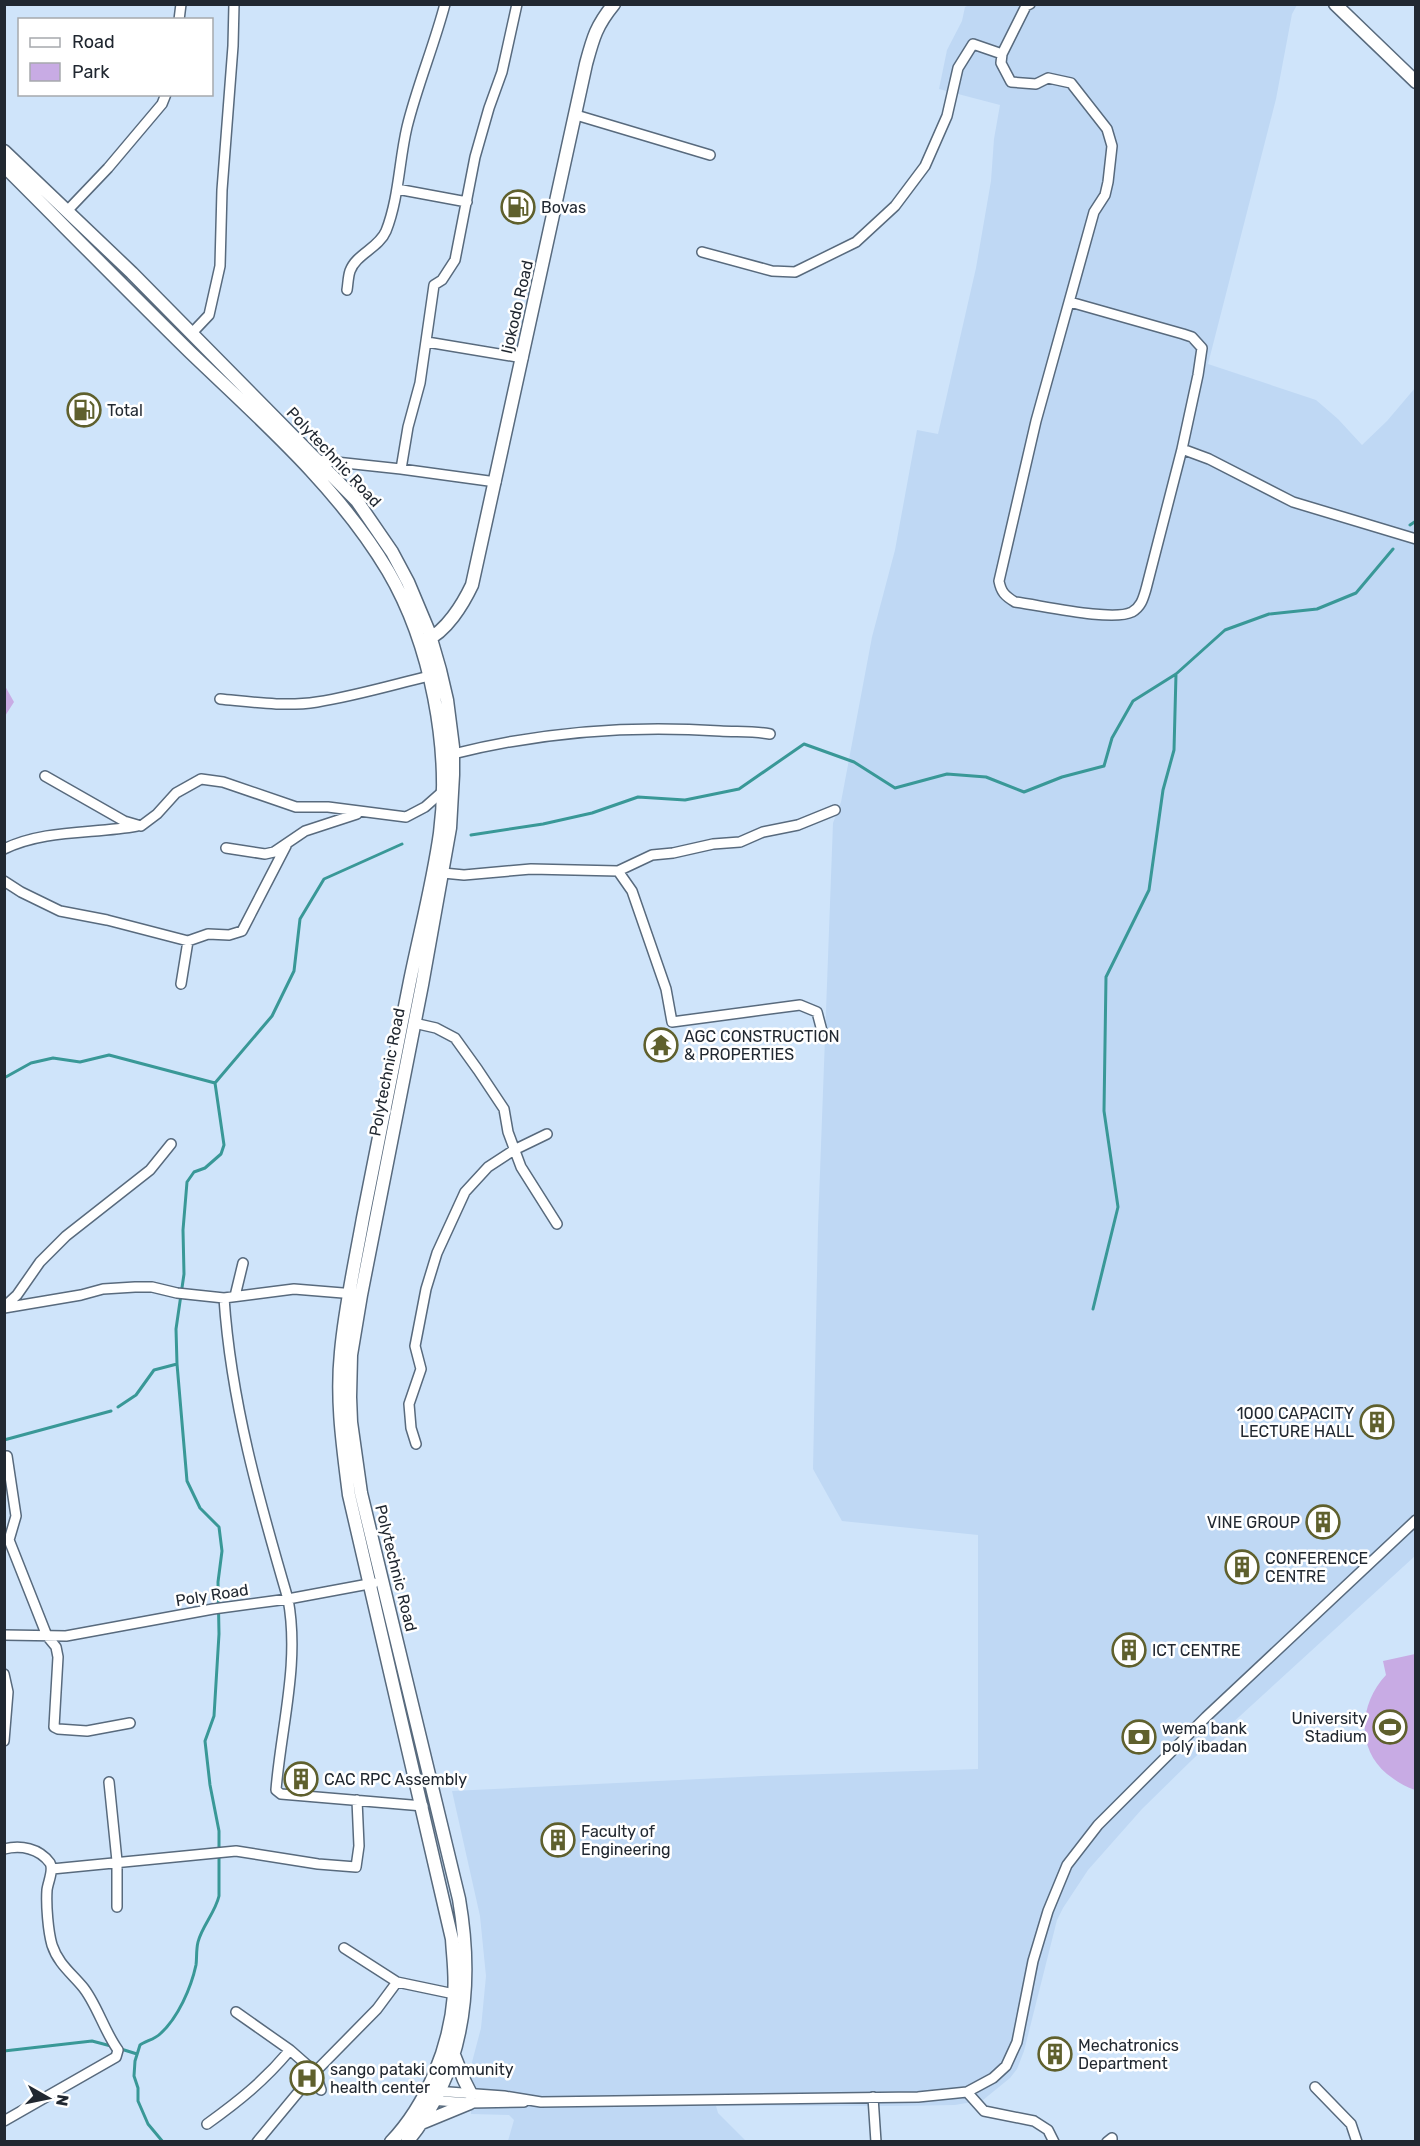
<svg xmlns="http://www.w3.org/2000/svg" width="1420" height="2146" viewBox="0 0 1420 2146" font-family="Rubik,sans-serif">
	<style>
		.built { fill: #bfd8f4 }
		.green { fill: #c8abe4 }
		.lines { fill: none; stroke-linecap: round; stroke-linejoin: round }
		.stream { stroke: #399897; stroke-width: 3 }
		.minor-casing { stroke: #586a7d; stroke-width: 12 }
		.major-casing { stroke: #586a7d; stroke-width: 15 }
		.minor { stroke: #fff; stroke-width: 9 }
		.major { stroke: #fff; stroke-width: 12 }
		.labels { text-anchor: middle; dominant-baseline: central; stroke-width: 5; stroke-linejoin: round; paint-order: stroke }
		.poi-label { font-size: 16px; fill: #212831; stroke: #fff; text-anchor: start }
		.street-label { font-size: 16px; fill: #212831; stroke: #fff }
	</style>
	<rect width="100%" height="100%" fill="#cfe4fa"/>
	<path class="built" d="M969,5H1297L1292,14L1276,99L1208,364L1316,400L1338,419L1362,445L1387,421L1415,388V1556L1194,1758L1142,1809L1088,1870L1063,1908L1057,1920L1024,2051L1017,2069L1010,2078L983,2100L955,2105L898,2106H716L718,2113L746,2141H508L514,2120L509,2115L471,2114L472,2093L466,2085L481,2028L486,1976L480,1916L452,1791L762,1776L978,1769V1535L842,1521L813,1469L818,1226L833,823L841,802L872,637L895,550L917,430L938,434L976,268L991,181L994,139L1000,105L939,89L947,50L962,21L965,7Z"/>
	<path class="green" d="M5,686L14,702L5,716H4Z
		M1415,1654H1416L1415,1790C1405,1787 1396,1781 1387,1774C1355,1747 1360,1703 1386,1675L1383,1661Z"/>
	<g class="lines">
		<path class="stream" d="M1410,525L1416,521
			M471,835L543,824L592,813L638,797L685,800L739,789L804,744L854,762L895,788L947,774L986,777L1024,792L1062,777L1104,766L1112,738L1133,701L1176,674L1225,630L1269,614L1317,609L1356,593L1393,549
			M4,1078L31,1063L53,1058L80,1062L109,1055L215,1083
			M1093,1309L1118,1207L1104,1111L1106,977L1149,890L1163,790L1174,750L1176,674
			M118,1407L136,1395L154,1370L177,1364
			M4,1440L111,1411
			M121,2049L137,2054
			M4,2051L92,2041L111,2046
			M163,2142L148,2124L138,2101V2088L134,2076L135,2061L140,2045C146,2041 155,2039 160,2034C178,2018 191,1988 196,1965C197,1958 196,1950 198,1942C202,1926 215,1913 219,1896V1831L210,1785L205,1741L214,1716L219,1634L218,1582L222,1551L219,1527L200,1508L187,1481L177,1364L176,1329L184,1274L183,1230L187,1182L194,1172L205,1168L221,1154L224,1145L215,1083L272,1016L294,971L300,919L324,879L402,844"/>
		<g class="minor-casing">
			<path id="minor" d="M179,20L181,4
				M1002,54L1026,6L1030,4
				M576,115L710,155
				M397,189L467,202
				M67,211L108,168L162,104L166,94
				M702,252L772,271L795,272L856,242L895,206L925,166L947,116L958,68L973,44L1002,54L1001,63L1011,82L1036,84L1048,78L1071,83L1107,129L1112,146L1108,182L1105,195L1094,212L1036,421L999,581C1001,592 1005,596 1015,602C1040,605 1112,622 1132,612C1141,607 1143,599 1146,589L1182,449L1209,459L1293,502L1416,539
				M347,290C348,284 348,277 350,271C356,254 379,248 386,231C399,198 399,161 407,127C417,86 434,46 445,4
				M1070,302L1183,334L1192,337L1202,348L1198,375L1182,449
				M191,334L209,315L220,266L222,190L233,46L234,4
				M427,342L523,358
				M317,460L401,469L496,482
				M401,469L408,427L420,383L434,285L442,280L455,260L475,157L489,108L502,72L517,4
				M220,699C252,702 285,707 317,702C355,696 392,685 429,676
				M453,754C540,732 631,725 720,731C737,732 754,731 770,734
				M45,776L124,821L141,826L157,814L176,793L201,779L223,782L296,807H328L406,817L425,807L442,792
				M226,848L265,854L274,852L305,831L357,814
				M4,849C45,829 94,834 137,826
				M618,871L632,891L666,989L672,1022L800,1005L817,1012L822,1031
				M443,873L464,875L531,869L618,871L652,855L673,853L713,844L740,842L763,832L798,825L835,810
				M4,881L21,892L60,911L107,920L188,941L208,934L229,935L242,931L286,846
				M181,984L188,941
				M414,1023L436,1028L455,1038L478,1070L504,1109L508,1132L521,1167L557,1224
				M235,1296L243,1263
				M224,1298C231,1402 259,1500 288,1599C300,1663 281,1727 276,1790L281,1794L423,1806
				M4,1307L17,1295L40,1262L66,1236L150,1170L171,1144
				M4,1308L81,1295L103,1289L135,1287H152L177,1293L224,1298L294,1289L355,1294
				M416,1444L411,1428L409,1404L421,1369L415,1346L426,1289L437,1253L465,1192L488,1167L514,1150L547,1134
				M7,1456L16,1516L9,1540L47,1636L56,1647L58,1657L54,1727L58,1729L87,1731L130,1723
				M4,1635L66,1636L213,1609L288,1599L374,1583
				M4,1674L8,1692L4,1741
				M109,1782L117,1861V1907
				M4,1849C21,1845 39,1848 50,1863C54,1870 48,1882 47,1890C46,1905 48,1931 52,1945C58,1963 70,1972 82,1986C96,2002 104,2031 118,2050L116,2057L4,2121
				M52,1869L236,1851L318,1864L356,1867L359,1846L357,1800
				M344,1948L397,1982L459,1995
				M236,2012L290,2050L315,2072L321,2090
				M1315,2087L1351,2124L1357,2142
				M435,2091L504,2096L541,2102L918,2097L967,2092L993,2078L1006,2066L1017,2042L1033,1961L1048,1911L1067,1865L1098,1825L1206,1717L1416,1520
				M967,2092L984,2111L1034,2121L1048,2130L1054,2142
				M873,2097L876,2142
				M430,2100L470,2103L524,2102
				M207,2124C239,2101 264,2081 290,2050
				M257,2142L315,2072L377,2009L397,1982
				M1107,2142L1112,2138V2142"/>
		</g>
		<g class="major-casing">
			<path id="major" d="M1335,4L1416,82
				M4,151L132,273L357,501L392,552L408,582L429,632L440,670L447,700L453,747V775L450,828L422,985L361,1295L351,1355L350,1397L351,1422L361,1493L459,1899C474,1986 465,2071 407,2142
				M4,166C66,228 128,291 191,353C261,420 338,487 388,571C431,644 451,749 440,833C433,883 420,932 410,981C394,1060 378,1139 363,1218C355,1263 345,1307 341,1352C336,1401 343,1447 349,1495L452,1939C453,1957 456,1977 454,1995C450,2047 427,2104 391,2142
				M426,640C446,632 463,604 472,585L586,64C593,38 596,26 614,4
				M454,2055L464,2080L471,2094
				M419,2124L470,2103"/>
		</g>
		<use href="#minor" class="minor"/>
		<use href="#major" class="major"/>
	</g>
	<defs>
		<g id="fuel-ring" transform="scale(1.725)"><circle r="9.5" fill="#fff" stroke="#5f602d" stroke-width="1.5"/><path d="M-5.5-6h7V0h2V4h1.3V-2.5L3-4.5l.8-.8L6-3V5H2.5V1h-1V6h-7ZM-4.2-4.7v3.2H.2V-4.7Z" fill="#5f602d"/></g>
		<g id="temple-ring" transform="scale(1.725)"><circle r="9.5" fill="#fff" stroke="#5f602d" stroke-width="1.5"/><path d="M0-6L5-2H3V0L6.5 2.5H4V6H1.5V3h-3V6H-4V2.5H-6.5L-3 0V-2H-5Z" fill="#5f602d"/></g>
		<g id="building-ring" transform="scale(1.725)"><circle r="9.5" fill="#fff" stroke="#5f602d" stroke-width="1.5"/><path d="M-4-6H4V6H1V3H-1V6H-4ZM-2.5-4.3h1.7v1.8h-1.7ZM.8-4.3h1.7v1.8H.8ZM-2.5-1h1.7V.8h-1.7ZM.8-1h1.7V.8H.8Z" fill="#5f602d"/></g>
		<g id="stadium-ring" transform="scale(1.725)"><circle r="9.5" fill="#fff" stroke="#5f602d" stroke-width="1.5"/><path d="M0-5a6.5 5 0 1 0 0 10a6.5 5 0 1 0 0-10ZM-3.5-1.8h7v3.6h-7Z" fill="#5f602d"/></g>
		<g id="bank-ring" transform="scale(1.725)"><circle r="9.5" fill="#fff" stroke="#5f602d" stroke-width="1.5"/><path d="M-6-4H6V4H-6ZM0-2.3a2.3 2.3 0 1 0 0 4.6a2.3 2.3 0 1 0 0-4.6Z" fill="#5f602d"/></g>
		<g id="hospital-ring" transform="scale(1.725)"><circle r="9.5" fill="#fff" stroke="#5f602d" stroke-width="1.5"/><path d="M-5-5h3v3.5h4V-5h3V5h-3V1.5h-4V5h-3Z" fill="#5f602d"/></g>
	</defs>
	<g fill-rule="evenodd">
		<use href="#fuel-ring" x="518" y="207"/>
		<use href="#fuel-ring" x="84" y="410"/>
		<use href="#temple-ring" x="661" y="1045"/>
		<use href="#building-ring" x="1377" y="1422"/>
		<use href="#building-ring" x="1323" y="1522"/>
		<use href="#building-ring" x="1242" y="1567"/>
		<use href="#building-ring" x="1129" y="1650"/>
		<use href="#stadium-ring" x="1390" y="1727"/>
		<use href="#bank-ring" x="1139" y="1737"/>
		<use href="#building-ring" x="301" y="1779"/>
		<use href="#building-ring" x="558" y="1840"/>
		<use href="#building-ring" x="1055" y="2054"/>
		<use href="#hospital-ring" x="307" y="2078"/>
	</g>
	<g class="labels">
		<g class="poi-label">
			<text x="541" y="207">Bovas</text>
			<text x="107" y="410">Total</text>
			<text x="684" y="1036">AGC CONSTRUCTION<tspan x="684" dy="18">&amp; PROPERTIES</tspan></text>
			<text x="1354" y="1413" text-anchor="end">1000 CAPACITY<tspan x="1354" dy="18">LECTURE HALL</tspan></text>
			<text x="1300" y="1522" text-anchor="end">VINE GROUP</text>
			<text x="1265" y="1558">CONFERENCE<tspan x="1265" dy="18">CENTRE</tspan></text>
			<text x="1152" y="1650">ICT CENTRE</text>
			<text x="1367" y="1718" text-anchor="end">University<tspan x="1367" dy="18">Stadium</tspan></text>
			<text x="1162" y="1728">wema bank<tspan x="1162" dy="18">poly ibadan</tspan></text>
			<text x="324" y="1779">CAC RPC Assembly</text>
			<text x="581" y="1831">Faculty of<tspan x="581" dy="18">Engineering</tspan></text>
			<text x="1078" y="2045">Mechatronics<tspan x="1078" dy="18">Department</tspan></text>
			<text x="330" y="2069">sango pataki community<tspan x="330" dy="18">health center</tspan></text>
		</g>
		<g class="street-label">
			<text transform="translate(517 307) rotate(-77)">Ijokodo Road</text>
			<text transform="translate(334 457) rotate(47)">Polytechnic Road</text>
			<text transform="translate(387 1072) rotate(-79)">Polytechnic Road</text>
			<text transform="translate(396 1568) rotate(76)">Polytechnic Road</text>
			<text transform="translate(212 1595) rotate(-9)">Poly Road</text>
		</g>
	</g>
	<rect width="1420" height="2146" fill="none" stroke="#212831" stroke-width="12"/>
	<rect x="18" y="18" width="195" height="78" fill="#ffffff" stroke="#a6a9ad" stroke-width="1.5"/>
	<rect x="30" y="38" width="30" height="9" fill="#ffffff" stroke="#a6a9ad" stroke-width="1.5"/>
	<text x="72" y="48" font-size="18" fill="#212831">Road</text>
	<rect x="30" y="63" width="30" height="18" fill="#c8abe4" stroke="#a6a9ad" stroke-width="1.5"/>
	<text x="72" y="78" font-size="18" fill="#212831">Park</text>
	<g transform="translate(48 2098) rotate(99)" stroke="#ffffff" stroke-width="4.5" paint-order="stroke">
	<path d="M0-4.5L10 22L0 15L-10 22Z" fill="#212831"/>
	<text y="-9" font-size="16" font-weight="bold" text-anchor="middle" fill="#212831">N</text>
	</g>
</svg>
